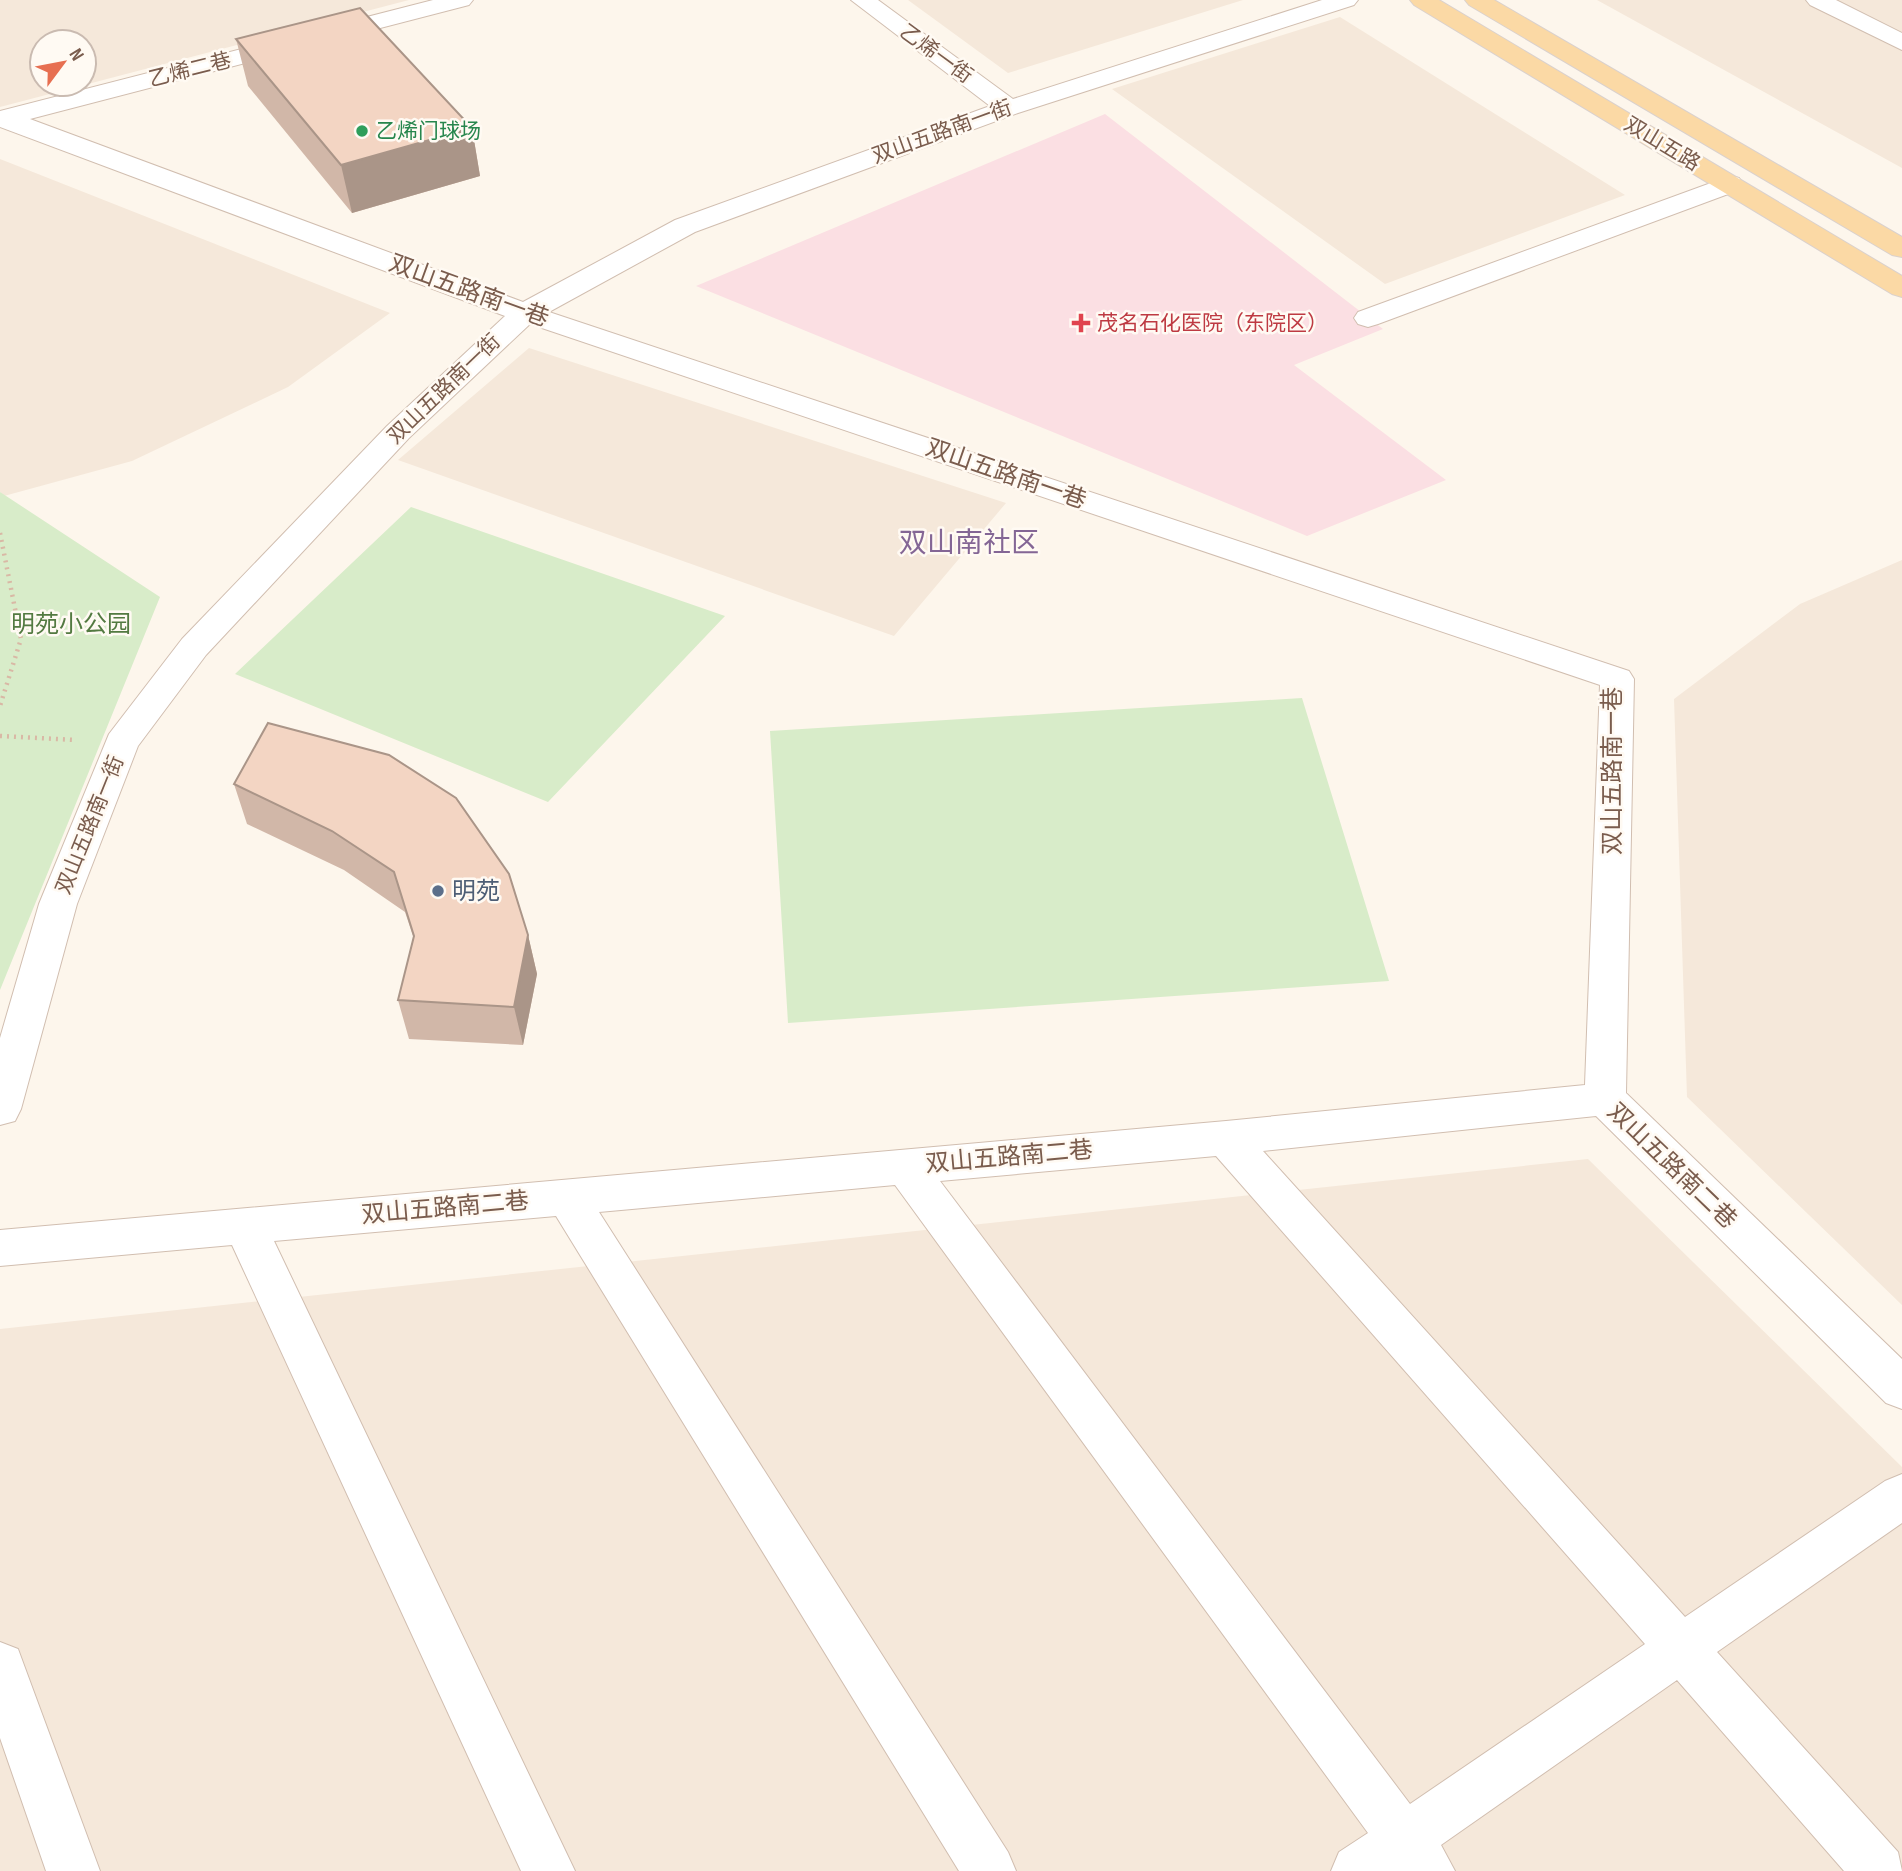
<svg xmlns="http://www.w3.org/2000/svg" width="1902" height="1871" viewBox="0 0 1902 1871" font-family="'Sofia Sans Condensed','Noto Sans SC',sans-serif">
	<style>
		.residential { fill: #f5e8da; fill-rule: evenodd }
		.medical { fill: #fbdfe3 }
		.green { fill: #d8ecc9 }
		.lines { fill: none; stroke-linecap: round; stroke-linejoin: round }
		.minor-casing { stroke: #d1beb0; stroke-width: 2 }
		.major-casing { stroke: #dad1cd; stroke-width: 2 }
		.path { stroke: #d9b8a5; stroke-width: 4.5; stroke-dasharray: 2 5; stroke-linecap: butt }
		.minor { fill: #fff; fill-rule: evenodd }
		.major { fill: #fbd9a5; fill-rule: evenodd }
		.wall { fill: #d1b7a8 }
		.shaded-wall { fill: #aa9588 }
		.building { fill: #f3d5c3; stroke: #aa9588; stroke-width: 2 }
		.leisure-dot { fill: #2e9e5b; stroke: #fffaf3; stroke-width: 2.5 }
		.health-dot { fill: #e0444e; stroke: #fffaf3; stroke-width: 2.5 }
		.service-dot { fill: #5c6f8a; stroke: #fffaf3; stroke-width: 2.5 }
		.labels { text-anchor: middle; dominant-baseline: central; stroke-width: 5; stroke-linejoin: round; paint-order: stroke }
		.far-street-label { font-size: 21px; fill: #7a5c4d; stroke: #fffaf3 }
		.far-leisure-label { font-size: 21px; fill: #27864d; stroke: #fffaf3; text-anchor: start }
		.far-health-label { font-size: 21px; fill: #be3a42; stroke: #fffaf3; text-anchor: start }
		.street-label { font-size: 24px; fill: #7a5c4d; stroke: #fffaf3 }
		.park-label { font-size: 24px; fill: #537a41; stroke: #fffaf3 }
		.service-label { font-size: 24px; fill: #4e5e75; stroke: #fffaf3; text-anchor: start }
		.quarter-label { font-size: 28px; fill: #846695; stroke: #fffaf3 }
	</style>
	<rect width="100%" height="100%" fill="#fdf6ec"/>
	<path class="residential" d="M0,0H409L0,107ZM42,42H84V84H42Z
		M908,0H1243L1008,73Z
		M1597,0H1902V168Z
		M1340,17L1625,195L1385,284L1112,89Z
		M0,159L390,313L288,387L132,461L4,496L0,492Z
		M529,348L1006,503L894,636L398,460Z
		M1902,560V1305L1687,1097L1674,699L1800,604Z
		M1588,1159L1902,1467V1871H0V1329Z"/>
	<path class="medical" d="M1105,114L1383,329L1294,365L1446,480L1307,536L696,286Z"/>
	<path class="green" d="M0,492L160,597L0,990Z
		M411,507L725,616L548,802L235,674Z
		M1302,698L1389,981L788,1023L770,731Z"/>
	<g class="lines">
		<g class="minor-casing">
			<path id="minor" d="M433,0H473L469,5L30,119L523,302L675,220L990,106L851,0H878L1013,99L1322,0H1358L1354,5L1018,113L695,232L549,312L1629,671L1634,679L1626,1093L1902,1359V1409L1886,1403L1596,1116L1263,1151L1685,1617L1885,1481L1902,1474V1523L1717,1652L1898,1852L1902,1871H1844L1677,1680L1441,1845L1455,1871H1331L1339,1852L1368,1833L895,1185L599,1212L1008,1852L1016,1871H959L556,1216L274,1241L575,1871H521L232,1245L0,1266V1230L1226,1121L1585,1085L1600,685L530,324L409,438L206,655L138,746L77,904L21,1109L15,1121L0,1125V1038L39,904L109,734L182,639L387,426L505,316L0,127V111ZM1216,1156L1645,1644L1410,1804L940,1181Z
				M1806,0H1836L1902,33V50L1810,5Z
				M1730,176L1739,178L1743,184L1739,190L1378,324L1368,327L1358,324L1354,318L1358,312Z
				M0,1642L18,1649L100,1871H46L0,1738Z"/>
		</g>
		<g class="major-casing">
			<path id="major" d="M1410,0H1439L1902,276V297L1892,294L1414,5Z
				M1465,0H1494L1902,237V257L1892,255L1469,5Z"/>
		</g>
		<path class="path" d="M0,533L21,639L0,706
			M0,736L76,740"/>
		<use href="#minor" class="minor"/>
		<use href="#major" class="major"/>
	</g>
	<path class="wall" d="M236,39L472,128L480,176L352,213L248,86Z
		M268,723L528,935L537,974L523,1045L409,1039L398,1000L414,939L405,912L344,870L247,824L234,784Z"/>
	<path class="shaded-wall" d="M472,128L480,176L352,213L341,165Z
		M528,935L537,974L523,1045L514,1007Z"/>
	<path class="building" d="M360,8L472,128L341,165L236,39Z
		M268,723L389,755L456,798L509,874L528,935L514,1007L398,1000L414,936L394,872L332,831L234,784Z"/>
	<circle class="leisure-dot" cx="362" cy="131" r="7"/>
	<path class="health-dot" d="M1077.5 312.5h7v7h7v7h-7v7h-7v-7h-7v-7h7z"/>
	<circle class="service-dot" cx="438" cy="891" r="7"/>
	<g class="labels">
		<g class="far-street-label">
			<text transform="translate(936 54) rotate(36)">乙烯一街</text>
			<text transform="translate(190 70) rotate(-14)">乙烯二巷</text>
			<text transform="translate(942 132) rotate(-20)">双山五路南一街</text>
			<text transform="translate(1662 144) rotate(31)">双山五路</text>
			<text transform="translate(444 389) rotate(-44)">双山五路南一街</text>
			<text transform="translate(90 825) rotate(-68)">双山五路南一街</text>
		</g>
		<g class="far-leisure-label">
			<text x="376" y="131">乙烯门球场</text>
		</g>
		<g class="far-health-label">
			<text x="1097" y="323">茂名石化医院（东院区）</text>
		</g>
		<g class="street-label">
			<text transform="translate(469 291) rotate(20)">双山五路南一巷</text>
			<text transform="translate(1006 474) rotate(19)">双山五路南一巷</text>
			<text transform="translate(1612 771) rotate(-90)">双山五路南一巷</text>
			<text transform="translate(1009 1157) rotate(-5)">双山五路南二巷</text>
			<text transform="translate(1672 1166) rotate(44)">双山五路南二巷</text>
			<text transform="translate(445 1208) rotate(-5)">双山五路南二巷</text>
		</g>
		<g class="park-label">
			<text x="71" y="624">明苑小公园</text>
		</g>
		<g class="service-label">
			<text x="452" y="891">明苑</text>
		</g>
		<g class="quarter-label">
			<text x="969" y="543">双山南社区</text>
		</g>
	</g>
	<g transform="translate(63 63) rotate(58)"><circle r="33" fill="#fffaf3" stroke="#cabbb1" stroke-width="2"/>
	<path d="M0-5L12 26L0 18L-12 26Z" fill="#e76f51"/>
	<text y="-10" font-size="19" font-weight="bold" text-anchor="middle" fill="#7a5c4d">N</text>
	</g>
</svg>
